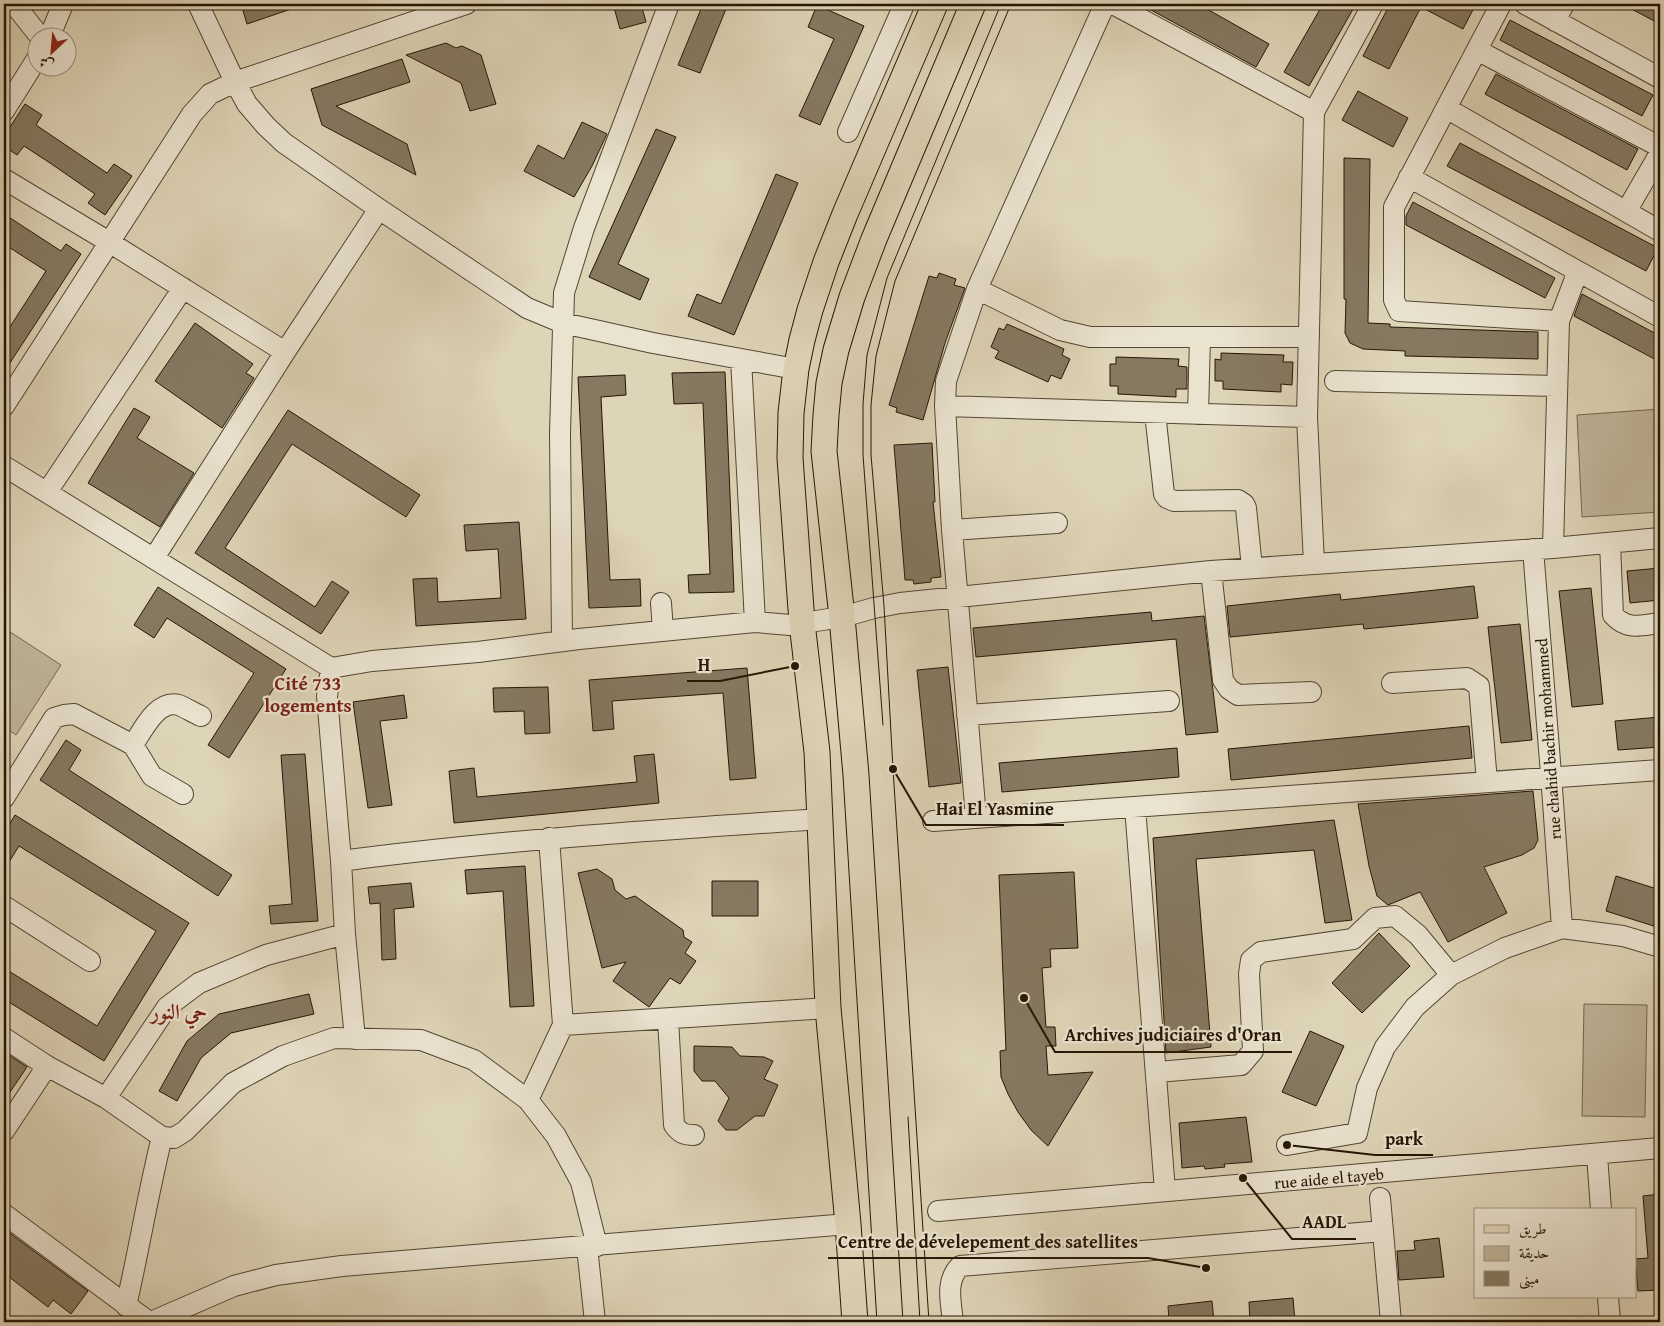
<svg xmlns="http://www.w3.org/2000/svg" width="1664" height="1326" viewBox="0 0 1664 1326" font-family="'Gentium Book Plus',Amiri,serif">
	<style>
		.green { fill: #bfb499; stroke: #72654f }
		.building { fill: #857962; stroke: #251605 }
		.lines { fill: none; stroke-linecap: round; stroke-linejoin: round }
		.minor-casing { stroke: #534632; stroke-width: 22 }
		.major-casing { stroke: #251605; stroke-width: 27 }
		.minor { stroke: #eae3d0; stroke-width: 20 }
		.major { stroke: #ded4b7; stroke-width: 25 }
		.tram { stroke: #251605; stroke-width: 1 }
		.labels { text-anchor: middle; dominant-baseline: central; stroke-width: 4.5; stroke-linejoin: round; paint-order: stroke }
		.street-label { font-size: 16px; fill: #251605; stroke: #eae3d0 }
		.quarter-label { font-size: 19px; font-weight: bold; fill: #7a1f14; stroke: #eae3d0 }
		.district-label { font-size: 21px; font-weight: bold; fill: #7a1f14; stroke: #eae3d0 }
		.leader { fill: none; stroke: #251605; stroke-width: 2 }
		.callout-dot { fill: #251605; stroke: #eae3d0; stroke-width: 2 }
		.callout-label { font-size: 18px; text-anchor: middle; font-weight: bold; fill: #251605; stroke: #eae3d0; stroke-width: 4.5; stroke-linejoin: round; paint-order: stroke }
	</style>
	<rect width="100%" height="100%" fill="#ded4b7"/>
	<filter id="stains"><feTurbulence type="fractalNoise" baseFrequency=".004" numOctaves="4"/><feColorMatrix values="0 0 0 0 .2 0 0 0 0 .09 0 0 0 0 .02 0 0 0 .5 -.17"/></filter>
	<radialGradient id="worn" r=".72"><stop offset=".6" stop-color="#630" stop-opacity="0"/><stop offset="1" stop-color="#630" stop-opacity=".3"/></radialGradient>
	<path class="green" d="M1660,409V512L1582,517L1577,415Z
		M4,628L61,665L16,735L4,727Z
		M1584,1004L1647,1005L1645,1117L1582,1116Z"/>
	<path class="building" d="M241,4H300V6L247,24Z
		M613,4H641L646,22L620,29Z
		M703,4H728L700,73L678,65Z
		M1140,4H1198L1269,44L1256,67Z
		M1323,4H1356L1309,86L1284,72Z
		M1390,4H1476L1463,29L1421,7L1389,69L1363,56Z
		M1622,4H1660V24Z
		M817,5L864,26L820,125L799,116L834,39L808,27Z
		M1510,20L1653,95L1642,116L1500,40Z
		M446,43L456,48L462,46L481,55L496,104L470,111L461,83L406,55Z
		M402,59L410,82L336,106L407,144L416,175L322,125L311,89Z
		M1496,74L1638,149L1627,170L1485,94Z
		M1358,91L1408,118L1393,147L1342,120Z
		M25,104L42,115L36,125L107,173L114,164L132,176L105,215L88,203L95,194L50,163L24,146L17,155L4,146V136Z
		M582,122L607,134L592,166L574,197L524,171L538,145L564,159Z
		M656,129L676,137L618,264L649,279L640,300L589,277Z
		M1460,143L1658,248L1646,271L1447,166Z
		M1344,158L1370,159L1368,323L1390,324V327L1538,332V359L1405,356V351L1363,349L1350,343L1345,333L1346,299H1344Z
		M776,174L798,183L734,335L688,316L697,294L721,304Z
		M1413,202L1555,278L1545,298L1406,225V216Z
		M4,214L61,251L66,244L81,254L4,372V336L46,271L4,244Z
		M939,273L956,279L954,285L965,288L945,343L923,420L896,412L897,408L889,405L929,276L937,278Z
		M1582,294L1660,336V362L1574,316Z
		M195,323L253,364L246,373L254,378L222,428L155,381Z
		M1007,324L1064,349L1062,355L1070,359L1061,379L1051,375L1048,382L995,358L999,351L991,347L999,328L1004,330Z
		M1221,353L1284,355L1283,362H1293L1292,385L1281,384V392L1223,389V381H1215V359L1221,360Z
		M1116,357L1179,359L1178,366L1187,367V389H1176V397L1118,394V386H1110V364H1116Z
		M725,372L734,592L689,593L688,575L710,574L703,403L674,404L672,373Z
		M625,375L626,395L601,397L610,580L640,579L641,606L589,608L578,377Z
		M134,408L150,417L137,438L194,473L160,527L88,483Z
		M288,410L420,495L406,517L292,444L225,548L315,607L332,581L349,592L321,634L195,553Z
		M932,443L935,502H933L941,577L931,578V582L914,584L913,580H905L894,445Z
		M519,522L526,619L416,626L413,579L437,578L438,602L501,598L498,549L466,551L464,525Z
		M1660,568V600L1630,603L1627,571Z
		M1474,586L1478,618L1364,629L1363,624L1230,637L1227,606L1340,594L1341,600Z
		M158,587L286,669L229,758L208,745L254,673L167,618L154,638L134,625Z
		M1591,588L1603,704L1572,707L1559,591Z
		M1151,612L1152,621L1204,616L1218,732L1186,735L1176,639L976,657L973,628Z
		M1520,624L1532,740L1501,743L1488,627Z
		M948,667L961,783L929,787L917,670Z
		M747,668L756,778L730,780L723,693L612,701L614,729L593,731L589,680Z
		M548,687L550,733L525,734L524,711L494,712L493,688Z
		M404,695L407,718L380,721L392,805L368,808L353,702Z
		M1660,717V747L1618,750L1615,721Z
		M1469,726L1472,758L1231,780L1228,749Z
		M66,740L81,750L69,770L232,875L218,896L40,780Z
		M1177,748L1179,777L1002,792L999,763Z
		M305,754L318,921L271,924L269,906L292,904L281,755Z
		M654,754L659,803L454,823L449,771L474,768L477,797L637,782L634,756Z
		M1533,791L1538,840L1534,848L1522,855L1484,867L1507,913L1448,942L1420,892L1388,905L1377,896L1369,866L1358,804Z
		M15,815L189,923L104,1061L4,999V968L97,1026L156,931L19,846L4,870V834Z
		M1334,820L1352,920L1325,923L1314,850L1196,859L1211,1047L1166,1053L1153,838Z
		M525,866L534,1006L510,1007L503,891L467,894L465,870Z
		M597,869L612,879L615,890L626,899L635,896L683,930L684,937L692,942L685,953L696,961L680,984L670,978L649,1007L613,981L626,962L602,968L578,873Z
		M1074,872L1078,948L1050,949L1051,967L1042,968L1046,1027H1055L1056,1046H1046L1048,1075L1093,1072L1048,1146L1031,1130L1018,1112L1008,1094L1001,1077L1000,1051L1006,1050L999,875Z
		M1616,876L1660,890V928L1606,911Z
		M712,881H758V916H712Z
		M411,883L414,907L394,909L396,959L382,960L380,903L370,904L368,887Z
		M1379,933L1410,966L1362,1013L1332,983Z
		M309,994L314,1014L231,1033L201,1058L177,1101L159,1091L187,1041L219,1014Z
		M1310,1031L1344,1046L1316,1106L1282,1092Z
		M694,1046L732,1047L740,1056L764,1057L773,1061L764,1079L778,1085L764,1116H755L737,1130H726L718,1121L729,1098L715,1081H702L694,1071Z
		M4,1052L27,1067L4,1101Z
		M1246,1117L1252,1162L1224,1164L1225,1167L1205,1169L1204,1166L1182,1168L1179,1123Z
		M1660,1194V1290L1638,1291L1635,1259L1648,1258L1643,1196Z
		M4,1229L88,1291L71,1314L53,1300L48,1307L4,1273Z
		M1439,1238L1444,1277L1399,1280L1397,1251L1415,1250L1414,1241Z
		M1293,1298L1295,1322H1250L1249,1302Z
		M1212,1301L1214,1322H1169L1168,1306Z"/>
	<g class="lines">
		<g class="minor-casing">
			<path id="minor" d="M14,4L41,38
				M198,4L235,82L247,104L266,126L284,143L379,209L527,308L563,323L653,343L796,369
				M1113,4L1314,112
				M1501,4L1394,207V300L1399,311L1559,321
				M1525,4L1660,78
				M1555,21L1564,4
				M49,38L63,4
				M1477,50L1660,147
				M1446,108L1660,231
				M4,111L38,57
				M848,132L903,7
				M1409,177L1660,317
				M4,179L109,242L285,352
				M1627,210L1660,153
				M977,289L1060,330L1090,337H1309
				M741,359L755,622
				M1335,381L1557,386
				M4,406L192,114L210,94L235,82L466,4
				M945,406L1307,417
				M1155,413L1164,494L1167,498L1174,501L1238,500L1244,504L1246,508L1252,568
				M1198,414L1200,337
				M4,466L331,668L372,661L478,652L579,639L755,622L790,625L842,617L874,608L900,603L1211,571L1553,548L1660,538
				M47,492L183,288
				M952,530L1057,523
				M1610,543L1613,615C1628,631 1641,625 1660,623
				M1553,548L1559,321L1578,271
				M1533,549L1551,774L1562,928
				M154,558L285,352L379,209
				M1314,564L1307,417L1314,112L1373,4
				M1211,571L1223,680L1229,689L1238,695L1311,692
				M661,603L663,631
				M562,641L560,433L564,293L584,228L669,4
				M331,668L327,696L341,861L345,934L355,1039
				M1392,683L1467,678L1479,686L1487,782
				M967,715L1169,701
				M133,745L152,776L183,794
				M4,798L54,718L64,715L74,714L133,745C143,730 157,699 179,705C186,708 194,713 201,716
				M1135,807L1165,1191
				M976,818L952,530L945,406L946,381L977,289L1105,4
				M933,821L1660,770
				M341,861C500,840 660,830 820,819
				M4,906L90,961
				M668,1019L674,1125C680,1133 684,1135 694,1135
				M563,1025L828,1008
				M4,1038L47,1066L106,1098L162,1137L174,1138L185,1131L233,1083L283,1056L334,1038L421,1040L474,1060L528,1100L556,1136L581,1182L597,1246
				M1157,1072L1241,1065L1253,1051L1249,974L1251,960L1261,952L1353,939L1375,918L1395,916L1418,935L1451,975
				M106,1098L167,1007L199,983L266,955L345,934
				M528,1100L563,1025L549,838
				M4,1131L47,1066
				M1287,1145L1357,1133L1367,1088L1385,1047L1415,1007L1451,975L1505,948L1562,928L1623,936L1660,947
				M1597,1155L1601,1210
				M1380,1198L1391,1322
				M938,1211L1660,1148
				M4,1214L149,1322
				M587,1247L595,1322
				M1608,1297L1610,1322
				M126,1306C139,1250 148,1193 162,1137
				M151,1322L234,1286L276,1275L342,1266L848,1224
				M953,1322C951,1302 945,1281 960,1266L1383,1231"/>
		</g>
		<g class="major-casing">
			<path id="major" d="M855,1322L848,1224L828,1008L817,752L802,623L790,458L791,413L796,369L802,340L810,310L826,262L845,214L935,4
				M890,1322L856,775L842,617L824,451L826,415L829,383L836,350L852,297L874,239L973,4"/>
		</g>
		<use href="#minor" class="minor"/>
		<use href="#major" class="major"/>
		<path class="tram" d="M883,725L863,455V404L867,355L887,278L1001,4
			M908,1117L920,1322
			M929,1322L893,769L884,606L871,455V405L876,356L895,281L1011,4"/>
	</g>
	<g class="labels">
		<g class="street-label">
			<text transform="translate(1548 739) rotate(-94)">rue chahid bachir mohammed</text>
			<text transform="translate(1329 1178) rotate(-5)">rue aide el tayeb</text>
		</g>
		<g class="quarter-label">
			<text x="308" y="683">Cité 733<tspan x="308" dy="22">logements</tspan></text>
		</g>
		<g class="district-label">
			<text x="179" y="1011">حي النور</text>
		</g>
	</g>
	<path class="leader" d="M795 666L720 681H687M893 769L926 825H1064M1024 998L1055 1052H1292M1287 1145L1375 1155H1433M1243 1178L1292 1239H1356M1206 1268L1148 1258H828"/>
	<g class="callout-dot">
		<circle cx="795" cy="666" r="5"/>
		<circle cx="893" cy="769" r="5"/>
		<circle cx="1024" cy="998" r="5"/>
		<circle cx="1287" cy="1145" r="5"/>
		<circle cx="1243" cy="1178" r="5"/>
		<circle cx="1206" cy="1268" r="5"/>
	</g>
	<g class="callout-label">
		<text x="704" y="671">H</text>
		<text x="995" y="815">Hai El Yasmine</text>
		<text x="1173" y="1041">Archives judiciaires d'Oran</text>
		<text x="1404" y="1145">park</text>
		<text x="1324" y="1228">AADL</text>
		<text x="988" y="1248">Centre de dévelepement des satellites</text>
	</g>
	<rect width="1664" height="1326" fill="none" stroke="#ded4b7" stroke-width="20"/>
	<rect x="5" y="5" width="1654" height="1316" fill="none" stroke="#251605" stroke-width="2.5"/>
	<rect x="10" y="10" width="1644" height="1306" fill="none" stroke="#251605"/>
	<rect x="1474" y="1208" width="162" height="90" fill="#eae3d0" stroke="#9b917f"/>
	<rect x="1484" y="1225" width="25" height="8" fill="#ded4b7" stroke="#9b917f"/>
	<text x="1519" y="1234" font-size="15" fill="#251605">طريق</text>
	<rect x="1484" y="1246" width="25" height="15" fill="#bfb499" stroke="#9b917f"/>
	<text x="1519" y="1258" font-size="15" fill="#251605">حديقة</text>
	<rect x="1484" y="1271" width="25" height="15" fill="#857962" stroke="#9b917f"/>
	<text x="1519" y="1284" font-size="15" fill="#251605">مبنى</text>
	<g transform="translate(52 52) rotate(206)"><circle r="24" fill="#eae3d0" stroke="#9b917f"/>
	<path d="M0-4L9 19L0 12L-9 19Z" fill="#8f2418"/>
	<text y="-8" font-size="14" font-weight="bold" text-anchor="middle" fill="#251605">ش</text>
	</g>
	<rect width="100%" height="100%" filter="url(#stains)"/>
	<rect width="100%" height="100%" fill="url(#worn)"/>
</svg>
